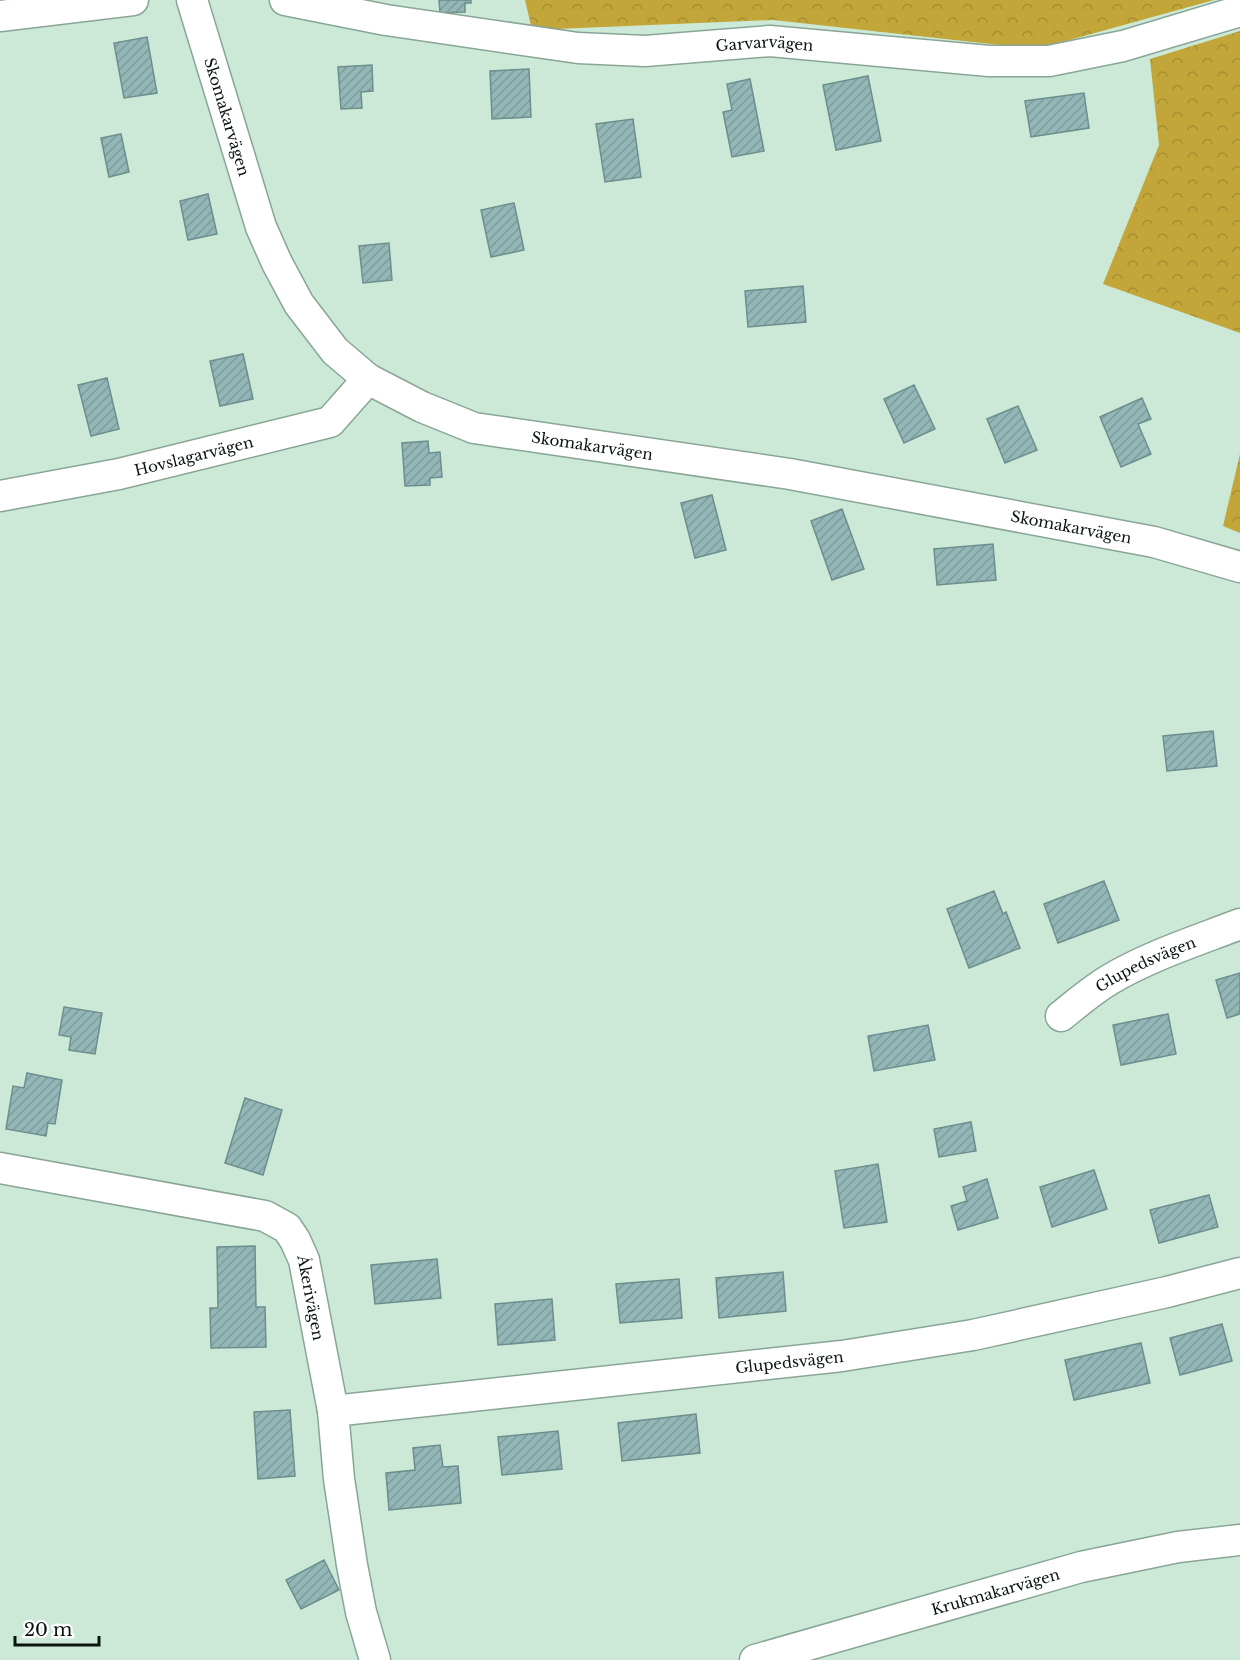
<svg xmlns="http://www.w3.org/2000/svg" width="1240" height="1660" viewBox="0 0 1240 1660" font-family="'Libre Baskerville',serif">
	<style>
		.forest { fill: url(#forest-crowns) }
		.building { fill: url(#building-hatch); stroke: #6c8e8d; stroke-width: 1.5 }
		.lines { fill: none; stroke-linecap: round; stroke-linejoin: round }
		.street-casing { stroke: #89a596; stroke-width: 33 }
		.street { stroke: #fff; stroke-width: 30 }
		.labels { text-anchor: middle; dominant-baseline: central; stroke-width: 5; stroke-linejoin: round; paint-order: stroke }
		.street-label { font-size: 15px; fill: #09140e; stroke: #fff }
	</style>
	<defs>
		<pattern id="forest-crowns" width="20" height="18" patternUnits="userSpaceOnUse" patternTransform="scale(1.5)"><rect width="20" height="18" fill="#c3a639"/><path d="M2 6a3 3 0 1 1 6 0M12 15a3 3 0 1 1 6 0" fill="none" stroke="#a68e31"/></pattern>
		<pattern id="building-hatch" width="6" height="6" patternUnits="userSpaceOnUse" patternTransform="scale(1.5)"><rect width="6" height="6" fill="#93b6b6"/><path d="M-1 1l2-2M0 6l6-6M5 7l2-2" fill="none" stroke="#7d9c9b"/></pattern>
	</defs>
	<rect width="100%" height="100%" fill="#cce9d8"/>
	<path class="forest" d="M525,0H1214L1037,49L773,20L532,30Z
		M1240,31V333L1103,284L1159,145L1150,59Z
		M1240,454V533L1223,526Z"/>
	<path class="building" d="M439,0H471V3H465V12L440,13Z
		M147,37L157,93L124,98L114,43Z
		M372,65L373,91L361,92L362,108L341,109L338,67Z
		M529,69L531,117L492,119L490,71Z
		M868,76L881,141L836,150L823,85Z
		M750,79L764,151L732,157L723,112L732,110L727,84Z
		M1084,93L1089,128L1031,137L1025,101Z
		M633,119L641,177L605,182L596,124Z
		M121,134L129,172L109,177L101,138Z
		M208,194L217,234L188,240L180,201Z
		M514,203L524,250L491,257L481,210Z
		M389,243L392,280L363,283L359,246Z
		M803,286L806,322L748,327L745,291Z
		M243,354L253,399L220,406L210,361Z
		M107,378L119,429L91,436L78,385Z
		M914,385L935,429L904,443L884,399Z
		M1142,398L1151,419L1138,424L1151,454L1121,467L1100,417Z
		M1018,406L1037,450L1005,463L987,419Z
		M428,441L429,453L440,452L442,477L430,478V485L405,486L402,443Z
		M712,495L726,550L695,558L681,503Z
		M842,509L864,569L832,580L811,521Z
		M993,544L996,580L937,585L934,549Z
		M1213,731L1217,766L1167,771L1163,736Z
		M1104,881L1119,920L1058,943L1044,904Z
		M994,891L1003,914L1006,912L1020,948L969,968L947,909Z
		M1240,973V1014L1227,1018L1216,980Z
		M64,1007L102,1013L95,1054L69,1050L71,1037L59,1035Z
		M1168,1014L1176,1054L1121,1065L1113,1025Z
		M928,1025L935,1060L874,1071L868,1036Z
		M27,1073L62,1080L55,1124L48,1123L46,1136L6,1129L13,1086L24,1088Z
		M245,1098L282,1110L263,1175L225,1163Z
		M971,1122L976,1151L939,1157L934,1129Z
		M878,1164L887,1222L844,1228L835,1171Z
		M1094,1170L1107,1209L1052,1227L1040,1187Z
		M987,1179L998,1218L958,1230L951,1206L967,1201L963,1187Z
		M1209,1195L1218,1227L1159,1243L1150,1210Z
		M255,1246L256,1307H265L266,1347L211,1348L210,1308H218L217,1247Z
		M437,1259L441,1298L375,1304L371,1265Z
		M783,1272L786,1311L719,1318L716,1278Z
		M679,1279L682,1318L620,1323L616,1284Z
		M552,1299L555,1340L498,1345L495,1304Z
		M1222,1324L1232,1361L1180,1375L1170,1338Z
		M1141,1343L1150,1383L1074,1400L1065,1360Z
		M290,1410L295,1476L258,1479L254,1412Z
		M696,1414L700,1453L622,1461L618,1423Z
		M558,1431L562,1469L502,1475L498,1437Z
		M440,1445L443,1467L458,1466L461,1503L389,1510L386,1473L415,1470L413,1448Z
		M324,1560L339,1590L301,1609L286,1580Z"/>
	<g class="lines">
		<g class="street-casing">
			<g id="street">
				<path id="s1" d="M192,0L261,227L277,263L299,304L335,351L368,379L422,407L474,428L790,474L1154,542L1240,567"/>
				<path id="s2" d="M285,0L386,20L578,48L645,51L770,41L989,61H1049L1123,46L1240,11"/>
				<path d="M0,16L133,0"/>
				<path id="s3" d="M0,496L119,474L330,422L368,379"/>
				<path id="s4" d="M1061,1016C1076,1004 1091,991 1109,980C1149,956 1196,941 1240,924"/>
				<path id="s5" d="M0,1168L265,1216L287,1228L295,1240L304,1260L333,1411L339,1479L352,1565L361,1612L375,1660"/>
				<path id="s6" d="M333,1411L842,1356L973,1335L1167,1292L1240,1273"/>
				<path id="s7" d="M755,1660L1081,1567L1178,1547L1240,1540"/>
			</g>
		</g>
		<use href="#street" class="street"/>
	</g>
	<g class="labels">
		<g class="street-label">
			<text stroke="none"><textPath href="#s2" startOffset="484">Garvarvägen</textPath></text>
			<text stroke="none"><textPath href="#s1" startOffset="122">Skomakarvägen</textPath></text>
			<text stroke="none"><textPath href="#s1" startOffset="662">Skomakarvägen</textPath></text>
			<text stroke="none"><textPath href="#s3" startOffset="198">Hovslagarvägen</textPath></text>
			<text stroke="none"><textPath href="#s1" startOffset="1148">Skomakarvägen</textPath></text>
			<text stroke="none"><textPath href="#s4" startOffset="100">Glupedsvägen</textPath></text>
			<text stroke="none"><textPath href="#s5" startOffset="369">Åkerivägen</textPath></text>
			<text stroke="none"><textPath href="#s6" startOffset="459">Glupedsvägen</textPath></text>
			<text stroke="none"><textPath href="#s7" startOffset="250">Krukmakarvägen</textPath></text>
		</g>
	</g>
	<path d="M15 1636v9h84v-9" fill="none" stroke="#09140e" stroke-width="3"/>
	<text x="24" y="1636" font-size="18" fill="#09140e" stroke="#ffffff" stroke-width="4.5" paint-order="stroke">20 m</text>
</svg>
